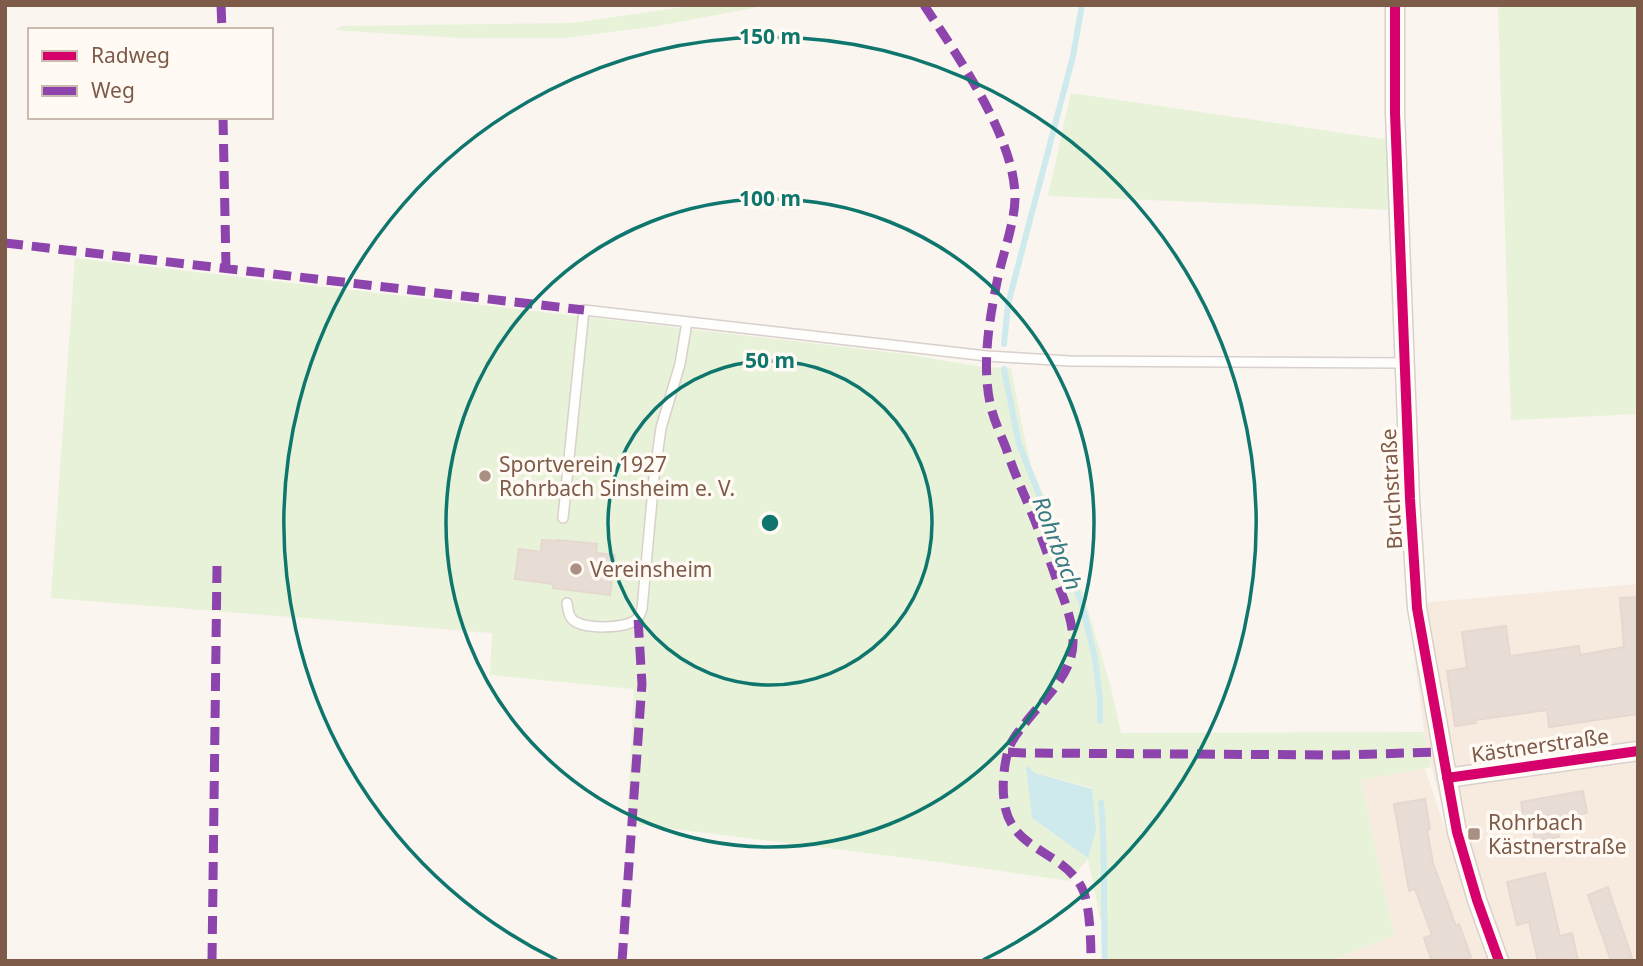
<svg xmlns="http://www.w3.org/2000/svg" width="1643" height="966" viewBox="0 0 1643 966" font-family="'Noto Sans',sans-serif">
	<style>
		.residential { fill: #f7ebdf }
		.green { fill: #e7f2d8; fill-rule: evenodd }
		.water { fill: #ceeaed }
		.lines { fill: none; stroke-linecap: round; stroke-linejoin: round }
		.stream { stroke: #ceeaed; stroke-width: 6 }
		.building { fill: #e7ddd5; stroke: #e5d8d0; stroke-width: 2 }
		.service-casing { stroke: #d9d0cb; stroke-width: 12 }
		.minor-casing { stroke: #d9d0cb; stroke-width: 21 }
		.service { stroke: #fefefd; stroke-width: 9 }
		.minor { stroke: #fefefd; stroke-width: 18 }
		.quiet { stroke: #8e44ad; stroke-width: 9; stroke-dasharray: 18 9; stroke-linecap: butt }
		.cycleway-casing { stroke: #fffaf3; stroke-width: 15 }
		.cycleway { stroke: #d6006c; stroke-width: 10 }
		.ring { fill: none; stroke: #0f766e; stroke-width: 3.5 }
		.poi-dot { fill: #a99082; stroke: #fffaf3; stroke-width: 2.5 }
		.labels { text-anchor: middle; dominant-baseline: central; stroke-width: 7; stroke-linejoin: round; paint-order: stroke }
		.poi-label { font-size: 21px; fill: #7e5a48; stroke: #fffaf3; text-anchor: start }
		.street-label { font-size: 21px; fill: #7e5a48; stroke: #fffaf3 }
		.water-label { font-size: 23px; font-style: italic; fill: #397b84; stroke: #fffaf3 }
		.centre { fill: #0f766e; stroke: #fffaf3; stroke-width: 3.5 }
		.ring-label { font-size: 21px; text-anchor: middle; font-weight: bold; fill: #0f766e; stroke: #fffaf3; stroke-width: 7; stroke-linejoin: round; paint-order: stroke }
	</style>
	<rect width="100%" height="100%" fill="#faf5ef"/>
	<path class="residential" d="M1638,584V961H1331L1394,935L1361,780L1425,768L1459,872L1426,745L1407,604Z"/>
	<path class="green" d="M697,5H770L657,26L564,38H459L334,30L343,26L572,23Z
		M1498,5H1638V414L1511,420Z
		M1071,93L1390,140L1393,210L1048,196Z
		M75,258L905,354L982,367L1011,368L1022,426L1031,466L1077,573L1111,688L1121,733L1424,732L1426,745L1431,767L1361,780L1394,935L1331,961H1109L1088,859L1069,881L931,861L627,823L634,689L490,675L492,633L51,598ZM1035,773L1092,788L1088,858L1033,819Z"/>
	<path class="water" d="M1026,765L1035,773L1092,789L1096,830L1088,858L1032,818Z"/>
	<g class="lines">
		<path class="stream" d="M1004,344L1008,304L1073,56L1082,5
			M1004,369L1019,444L1082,604L1095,659L1100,698V721
			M1101,803C1106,855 1103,908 1105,961"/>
	</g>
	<path class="building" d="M542,540L558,541V540L597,544L596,553L615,555L610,595L553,588V584L515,579L519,549L541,552Z
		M1638,597V714L1549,727L1547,710L1475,720L1476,723L1455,726L1447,671L1467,668L1462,632L1506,626L1510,656L1579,646L1580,655L1624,647L1620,598Z
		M1583,791L1587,813L1555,818L1559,837L1535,841L1531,818L1524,820L1521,802Z
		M1425,799L1430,829L1427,830L1433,863L1456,926L1459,924L1471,957L1461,961H1432L1424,938L1432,935L1415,889L1409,891L1394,804Z
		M1545,873L1560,936L1572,933L1578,961H1538L1529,922L1517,925L1507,882Z
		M1608,887L1633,961H1611L1588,895Z"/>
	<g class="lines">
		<g class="service-casing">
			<path id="service" d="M563,518L584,310L987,356L1070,361L1405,363
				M567,603C568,608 568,615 572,619C582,630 626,629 637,619C639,617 641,612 642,609L654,478L661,428L680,364L687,322"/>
		</g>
		<g class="minor-casing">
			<path id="minor" d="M1395,5V113L1410,499L1417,608L1457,832L1477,900L1499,961
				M1447,778L1638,751"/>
		</g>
		<use href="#service" class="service"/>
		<use href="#minor" class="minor"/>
		<path class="quiet" d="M221,5L222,30
			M924,5C957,55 1016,139 1015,199C1014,226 1002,256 997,282C989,321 982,364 990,403C993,418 1000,433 1006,448C1014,473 1025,496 1035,521C1043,541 1050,561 1057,581C1064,600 1073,620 1073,642C1073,676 1042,700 1023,726C1018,732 1012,740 1009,748C1004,763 1002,785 1004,800C1009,851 1063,850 1082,888C1090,903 1091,943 1091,961
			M223,117L226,267
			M5,243L584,310
			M1008,752L1023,753L1339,755L1442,752
			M212,961L217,566
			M622,961L642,684L638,618"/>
		<g class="cycleway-casing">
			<path id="cycleway" d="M1395,5V113L1410,499L1417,608L1457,832L1477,900L1499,961
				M1447,778L1638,751"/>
		</g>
		<use href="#cycleway" class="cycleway"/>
	</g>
	<g class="ring">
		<circle cx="770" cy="523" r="162"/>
		<circle cx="770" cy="523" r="324"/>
		<path d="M557 960A486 486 0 1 1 983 960"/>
	</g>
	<g class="poi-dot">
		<circle cx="485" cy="476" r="7"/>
		<circle cx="576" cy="569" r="7"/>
		<rect x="1467" y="827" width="14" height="14" rx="3.5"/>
	</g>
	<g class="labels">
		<g class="poi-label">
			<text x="499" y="464">Sportverein 1927<tspan x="499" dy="24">Rohrbach Sinsheim e. V.</tspan></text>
			<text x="590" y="569">Vereinsheim</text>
			<text x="1488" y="822">Rohrbach<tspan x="1488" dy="24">Kästnerstraße</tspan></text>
		</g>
		<g class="street-label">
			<text transform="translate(1391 489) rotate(-93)">Bruchstraße</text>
			<text transform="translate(1540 745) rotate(-8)">Kästnerstraße</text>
		</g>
		<g class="water-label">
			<text transform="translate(1058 543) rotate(69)">Rohrbach</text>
		</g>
	</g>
	<circle cx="770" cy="523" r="10" class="centre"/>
	<g class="ring-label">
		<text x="770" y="44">150 m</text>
		<text x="770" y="206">100 m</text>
		<text x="770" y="368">50 m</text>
	</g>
	<rect width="1643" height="966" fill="none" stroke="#7e5a48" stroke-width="14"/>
	<rect x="28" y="28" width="245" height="91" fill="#fffaf3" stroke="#cbbaaf" stroke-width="2"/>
	<rect x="42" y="51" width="35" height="10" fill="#d6006c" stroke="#cbbaaf" stroke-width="2"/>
	<text x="91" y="63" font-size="21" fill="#7e5a48">Radweg</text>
	<rect x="42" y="86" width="35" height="10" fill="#8e44ad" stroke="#cbbaaf" stroke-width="2"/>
	<text x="91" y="98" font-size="21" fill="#7e5a48">Weg</text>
</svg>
